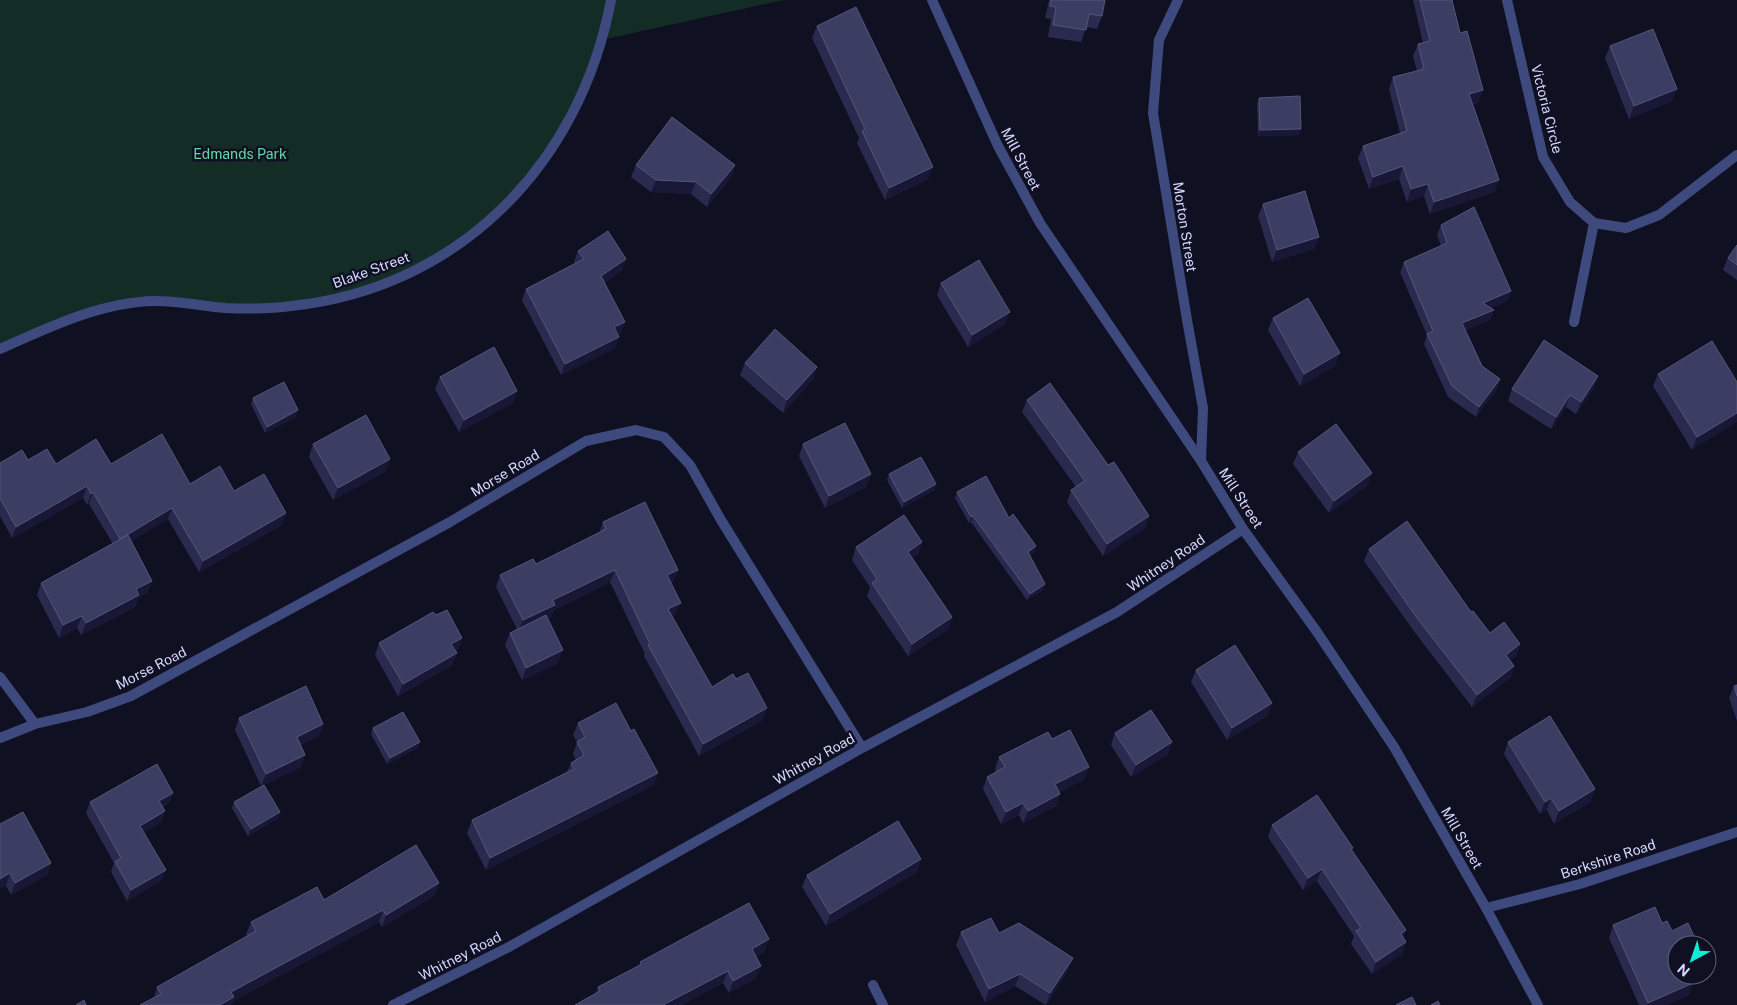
<svg xmlns="http://www.w3.org/2000/svg" width="1737" height="1005" viewBox="0 0 1737 1005" font-family="'Public Sans',sans-serif">
	<style>
		.green { fill: #132c26 }
		.lines { fill: none; stroke-linecap: round; stroke-linejoin: round }
		.minor { stroke: #3e497e; stroke-width: 10 }
		.tertiary { stroke: #3e497e; stroke-width: 10 }
		.wall { fill: #2a2a4f }
		.shaded-wall { fill: #181836 }
		.building { fill: #3c3d62; stroke: #54557a }
		.labels { text-anchor: middle; dominant-baseline: central; stroke-width: 5; stroke-linejoin: round; paint-order: stroke }
		.street-label { font-size: 14px; fill: #d4d8fc; stroke: #101023 }
		.park-label { font-size: 14px; fill: #65d7a3; stroke: #101023 }
	</style>
	<rect width="100%" height="100%" fill="#101023"/>
	<path class="green" d="M0,0H784L601,40L570,118L498,214L401,277L303,305L192,304L116,306L0,349Z"/>
	<g class="lines">
		<path class="minor" d="M1178,0L1159,40L1153,113L1187,320L1203,408L1201,461
			M1507,0L1543,157L1570,202L1594,223L1626,228L1659,215L1737,155
			M1574,322L1594,223
			M0,349C49,327 101,302 155,301C179,301 202,306 225,308C247,309 270,309 291,306C460,288 580,164 611,0
			M0,677L35,724
			M0,738L35,724L87,712L131,696L450,522L586,441L636,430L664,437L690,465L721,520L862,748
			M1486,908L1580,884L1737,832
			M873,985L883,1005
			M393,1005L509,947L862,748L1117,612L1243,529"/>
		<path class="tertiary" d="M932,0L998,146L1040,223L1201,461L1243,529L1317,632L1394,747L1486,908L1538,1005"/>
	</g>
	<path class="wall" d="M1049,0H1105L1102,16L1097,29L1086,27L1081,42L1048,37L1051,19L1045,18Z
		M1413,0H1452L1460,33L1483,90L1478,103L1473,104L1499,180L1494,192L1430,214L1424,196L1407,202L1399,179L1369,189L1358,158L1363,146L1400,133L1389,89L1393,77L1417,71L1413,56L1418,44L1423,43Z
		M817,26L928,179L885,200L857,143L859,138L812,38Z
		M1610,46L1672,101L1629,119L1605,58Z
		M1259,98L1299,135L1258,136L1257,104Z
		M636,165H735L731,177L707,207L691,194L651,192L631,177Z
		M1263,204L1319,237L1314,249L1272,262L1258,216Z
		M1441,225L1511,291L1507,301L1491,308L1494,310L1490,320L1465,330L1482,366L1500,379L1496,390L1476,417L1448,397L1424,344L1427,335L1400,272L1404,262L1441,246L1437,235Z
		M1737,245V280L1723,270L1728,258Z
		M578,251L622,270L605,282L621,333L618,335L615,348L561,375L522,300L526,289L575,263L574,262Z
		M941,283L1005,324L968,347L937,295Z
		M1273,318L1335,366L1300,386L1268,330Z
		M745,363L813,379L783,413L740,375Z
		M1658,374L1737,382L1692,450L1653,386Z
		M440,377L513,403L459,432L435,389Z
		M1594,388L1576,414L1566,407L1551,429L1508,401L1512,389Z
		M253,398L296,417L265,433L251,404Z
		M1027,400L1108,465L1149,516L1145,528L1103,556L1067,502L1071,490L1076,487L1022,412Z
		M313,444L386,471L333,500L309,457Z
		M803,444L871,474L866,487L825,508L799,456Z
		M1298,452L1368,485L1329,513L1293,464Z
		M28,460L56,464L190,484L234,491L286,513L282,525L199,572L168,519L131,541L152,581L147,593L138,598L135,607L81,635L77,628L59,638L37,595L41,583L113,544L89,504L87,505L83,498L12,538L0,516V463Z
		M889,474L936,484L934,490L902,508L887,480Z
		M957,492L1009,518L1036,546L1034,552L1029,555L1045,584L1043,590L1027,600L971,522L969,523L955,498Z
		M603,522L678,570L673,582L671,583L676,614L672,616L712,687L763,720L699,756L644,656L645,654L610,582L554,610L551,617L547,619L558,663L522,680L505,645L510,633L517,629L496,587L500,575L536,564L599,533Z
		M922,542L918,554L912,558L952,617L948,629L908,656L867,596L870,587L852,560L856,547Z
		M1369,549L1471,612L1490,633L1520,644L1516,656L1510,660L1514,666L1510,678L1472,707L1413,630L1364,561Z
		M436,615L462,638L458,650L456,651L457,653L452,665L398,696L375,655L379,643Z
		M1196,670L1272,703L1267,716L1227,740L1191,682Z
		M1737,685V721L1729,698L1734,686Z
		M239,718L323,724L319,736L300,745L305,755L301,767L261,786L235,730Z
		M578,723L654,785L486,870L467,833L472,820L567,772L571,763L576,760L573,754L577,742L573,735Z
		M373,728L417,748L387,764L371,734Z
		M1115,733L1172,742L1167,755L1131,777L1111,745Z
		M1052,739L1085,779L1059,792L1056,806L1023,823L1019,815L1001,824L983,789L987,777L996,772L995,769L999,757Z
		M1508,742L1595,789L1590,802L1554,824L1547,810L1540,814L1504,754Z
		M173,793L169,803L163,807L161,822L143,832L162,880L127,901L111,872L114,863L86,813L90,802Z
		M234,802L280,812L278,818L248,836L232,808Z
		M0,824L51,863L47,875L11,895L6,886Z
		M1272,825L1352,851L1406,930L1403,938L1406,942L1402,954L1372,974L1351,944L1354,936L1317,881L1303,890L1268,837Z
		M921,859L917,872L826,926L802,887L807,875Z
		M439,883L434,896L382,927L379,922L233,1001L231,1005H140L154,998L157,987L247,936L246,934L251,922L324,900Z
		M1613,925L1677,975H1704L1703,978L1693,982L1689,995L1666,1005H1639L1609,938Z
		M961,932L999,933L1073,958L1068,970L1046,1005L1015,986L985,1002L956,945Z
		M769,939L764,952L756,956V978L729,993L723,983L681,1005H575L596,994L598,987L639,966L640,962Z"/>
	<path class="shaded-wall" d="M1677,89L1672,101L1629,119L1634,106Z
		M1483,90L1478,103L1465,106L1469,94Z
		M1301,129L1299,135L1258,136L1260,130Z
		M735,165L731,177L707,207L711,194Z
		M1403,166L1399,179L1369,189L1373,177Z
		M933,167L928,179L885,200L889,188Z
		M656,180L696,182L691,194L651,192Z
		M1499,180L1494,192L1430,214L1434,202Z
		M1428,184L1424,196L1407,202L1411,189Z
		M1319,237L1314,249L1272,262L1277,250Z
		M626,259L622,270L597,287L601,276Z
		M1511,291L1507,301L1480,313L1483,303Z
		M1494,310L1490,320L1458,333L1462,323Z
		M1010,312L1005,324L968,347L972,335Z
		M625,322L621,333L610,338L614,327Z
		M619,337L615,348L561,375L565,364Z
		M1340,353L1335,366L1300,386L1304,374Z
		M817,367L813,379L783,413L787,400Z
		M1598,376L1594,388L1576,414L1581,402Z
		M1500,379L1496,390L1476,417L1479,407Z
		M517,391L513,403L459,432L464,420Z
		M1570,395L1566,407L1551,429L1556,417Z
		M298,410L296,417L265,433L267,427Z
		M1737,413V422L1692,450L1697,437Z
		M390,459L386,471L333,500L338,488Z
		M1372,473L1368,485L1329,513L1334,501Z
		M871,474L866,487L825,508L829,496Z
		M936,484L934,490L902,508L904,502Z
		M87,486L83,498L12,538L16,527Z
		M93,492L89,504L87,505L91,494Z
		M172,508L168,519L116,550L120,539Z
		M286,513L282,525L199,572L203,561Z
		M973,516L971,522L969,523L971,517Z
		M1149,516L1145,528L1103,556L1107,544Z
		M922,542L918,554L903,565L908,552Z
		M1036,546L1034,552L1025,558L1028,552Z
		M615,570L610,582L554,610L551,617L518,632L523,620L553,600Z
		M678,570L673,582L663,587L667,575Z
		M152,581L147,593L138,598L135,607L81,635L86,623L136,589Z
		M1045,584L1043,590L1027,600L1030,594Z
		M681,603L676,614L664,621L668,609Z
		M82,616L77,628L59,638L63,625Z
		M952,617L948,629L908,656L912,644Z
		M462,638L458,650L447,656L451,644Z
		M1520,644L1516,656L1501,667L1506,655Z
		M563,650L558,663L522,680L526,668Z
		M457,653L452,665L398,696L403,684Z
		M1514,666L1510,678L1472,707L1477,695Z
		M1272,703L1267,716L1227,740L1232,728Z
		M767,708L763,720L699,756L703,744Z
		M323,724L319,736L292,749L297,737Z
		M420,742L417,748L387,764L390,758Z
		M1172,742L1167,755L1131,777L1136,765Z
		M305,755L301,767L261,786L266,774Z
		M1089,767L1085,779L1051,797L1055,784Z
		M658,773L654,785L486,870L490,858Z
		M1595,789L1590,802L1554,824L1559,811Z
		M173,793L169,803L155,811L159,801Z
		M1060,794L1056,806L1023,823L1028,811Z
		M1551,798L1547,810L1540,814L1545,802Z
		M1023,803L1019,815L1001,824L1006,812Z
		M165,811L161,822L136,837L140,826Z
		M280,812L278,818L248,836L251,829Z
		M921,859L917,872L826,926L830,914Z
		M51,863L47,875L11,895L15,883Z
		M1322,869L1317,881L1303,890L1308,878Z
		M166,870L162,880L127,901L131,890Z
		M10,873L6,886L0,889V879Z
		M439,883L434,896L382,927L386,915Z
		M383,910L379,922L233,1001L231,1005H220L231,992Z
		M1406,930L1401,943V934Z
		M769,939L764,952L747,961L752,949Z
		M1406,942L1402,954L1372,974L1376,962Z
		M1073,958L1068,970L1046,1005L1050,993Z
		M761,966L756,978L729,993L733,981Z
		M728,971L723,983L681,1005H663Z
		M1020,974L1015,986L985,1002L989,989Z
		M1689,975H1704L1703,978L1685,986Z
		M1693,983L1689,995L1666,1005H1647L1648,1003Z"/>
	<path class="building" d="M1051,0H1105L1102,16L1089,14L1086,30L1053,25L1056,7L1050,6Z
		M1420,0H1452L1460,33L1467,31L1483,90L1469,94L1499,180L1434,202L1428,184L1411,189L1403,166L1373,177L1363,146L1407,131L1393,77L1424,69L1418,44L1430,41Z
		M856,7L933,167L889,188L862,131L865,129L817,26Z
		M1653,29L1677,89L1634,106L1610,46Z
		M1300,96L1301,129L1260,130L1259,98Z
		M672,117L735,165L711,194L696,182L656,180L636,165Z
		M1305,191L1319,237L1277,250L1263,204Z
		M1474,207L1511,291L1483,303L1494,310L1462,323L1482,366L1500,379L1479,407L1452,386L1427,334L1433,331L1404,262L1447,243L1441,225Z
		M608,231L626,259L601,276L625,322L614,327L619,337L565,364L526,289L584,259L578,251Z
		M1737,245V265L1728,258Z
		M979,260L1010,312L972,335L941,283Z
		M1308,298L1340,353L1304,374L1273,318Z
		M775,329L817,367L787,400L745,363Z
		M1544,340L1598,376L1581,402L1570,395L1556,417L1512,389Z
		M1712,341L1737,382V413L1697,437L1658,374Z
		M494,347L517,391L464,420L440,377Z
		M284,382L298,410L267,427L253,398Z
		M1050,383L1108,465L1114,462L1149,516L1107,544L1071,490L1085,481L1027,400Z
		M366,415L390,459L338,488L313,444Z
		M845,423L871,474L829,496L803,444Z
		M1336,424L1372,473L1334,501L1298,452Z
		M162,434L190,484L220,466L234,491L264,474L286,513L203,561L172,508L120,539L93,492L91,494L87,486L16,527L0,498V463L22,450L28,460L47,449L56,464L96,439L111,464Z
		M921,457L936,484L904,502L889,474Z
		M986,476L1009,518L1013,514L1036,546L1028,552L1045,584L1030,594L973,516L971,517L957,492Z
		M645,502L678,570L667,575L681,603L668,609L712,687L733,674L736,679L748,673L767,708L703,744L648,645L650,644L615,570L553,600L555,605L523,620L500,575L533,559L536,564L606,529L603,522Z
		M904,515L922,542L908,552L952,617L912,644L872,583L877,579L856,547Z
		M1407,521L1471,612L1473,611L1490,633L1504,622L1520,644L1506,655L1514,666L1477,695L1417,618L1369,549Z
		M128,535L152,581L136,589L139,595L86,623L82,616L63,625L41,583Z
		M447,610L462,638L451,644L457,653L403,684L379,643L433,612L436,615Z
		M546,615L563,650L526,668L510,633Z
		M1235,645L1272,703L1232,728L1196,670Z
		M1737,685V696L1734,686Z
		M306,686L323,724L297,737L305,755L266,774L239,718Z
		M616,703L631,731L634,729L658,773L490,858L472,820L574,769L571,763L584,755L577,742L585,737L578,723Z
		M1151,710L1172,742L1136,765L1115,733Z
		M403,712L420,742L390,758L373,728Z
		M1550,716L1595,789L1559,811L1551,798L1545,802L1508,742Z
		M1070,730L1089,767L1055,784L1060,794L1028,811L1023,803L1006,812L987,777L1005,767L999,757L1048,732L1052,739Z
		M157,764L173,793L159,801L165,811L140,826L166,870L131,890L115,862L121,858L90,802Z
		M264,785L280,812L251,829L234,802Z
		M1317,795L1353,848L1351,849L1406,930L1401,934L1406,942L1376,962L1356,931L1361,928L1322,869L1308,878L1272,825Z
		M23,812L51,863L15,883L10,873L0,879V824Z
		M898,821L921,859L830,914L807,875Z
		M416,845L439,883L386,915L383,910L231,992L234,997L220,1005H140L161,994L157,987L256,931L251,922L317,887L324,900Z
		M749,903L769,939L752,949L761,966L733,981L728,971L663,1005H575L600,991L598,987L642,964L640,962Z
		M1655,907L1662,923L1667,921L1672,931L1688,923L1698,945H1677V975H1690L1693,983L1648,1003L1613,925Z
		M991,918L999,933L1019,923L1073,958L1050,993L1020,974L989,989L961,932Z
		M1412,997L1416,1005H1396Z
		M84,1000L86,1005H76Z
		M1438,1001L1440,1005H1431Z"/>
	<g class="labels">
		<g class="street-label">
			<text transform="translate(1547 109) rotate(76)">Victoria Circle</text>
			<text transform="translate(1021 159) rotate(62)">Mill Street</text>
			<text transform="translate(1185 227) rotate(81)">Morton Street</text>
			<text transform="translate(371 270) rotate(-20)">Blake Street</text>
			<text transform="translate(505 473) rotate(-31)">Morse Road</text>
			<text transform="translate(1241 498) rotate(57)">Mill Street</text>
			<text transform="translate(1166 563) rotate(-34)">Whitney Road</text>
			<text transform="translate(151 668) rotate(-27)">Morse Road</text>
			<text transform="translate(814 759) rotate(-29)">Whitney Road</text>
			<text transform="translate(1462 838) rotate(60)">Mill Street</text>
			<text transform="translate(1608 859) rotate(-18)">Berkshire Road</text>
			<text transform="translate(460 956) rotate(-27)">Whitney Road</text>
		</g>
		<g class="park-label">
			<text x="240" y="154">Edmands Park</text>
		</g>
	</g>
	<g transform="translate(1692 960) rotate(220)"><circle r="24" fill="#101023" stroke="#5e607a"/>
	<path d="M0-4L9 19L0 12L-9 19Z" fill="#11ecd5"/>
	<text y="-8" font-size="14" font-weight="bold" text-anchor="middle" fill="#d4d8fc">N</text>
	</g>
</svg>
